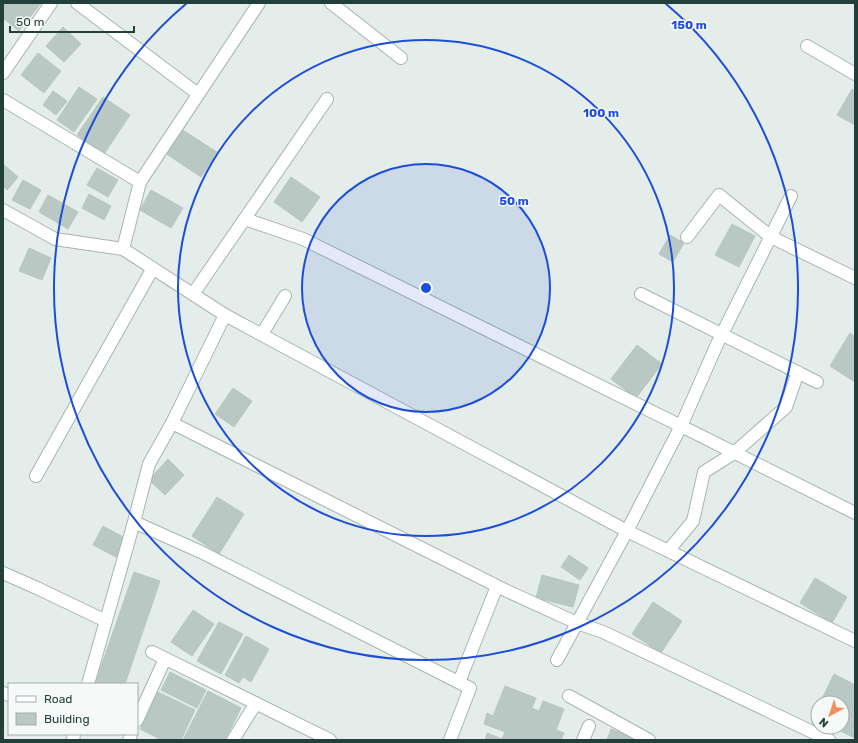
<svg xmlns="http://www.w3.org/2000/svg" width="858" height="743" viewBox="0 0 858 743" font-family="Rubik,sans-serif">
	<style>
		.building { fill: #b9c8c3; stroke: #b6c7c1 }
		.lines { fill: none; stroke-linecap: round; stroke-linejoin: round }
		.minor-casing { stroke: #a6b5b2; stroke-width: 14 }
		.minor { stroke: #fff; stroke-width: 12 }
		.ring { fill: none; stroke: #1d4ed8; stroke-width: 2 }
		.centre { fill: #1d4ed8; stroke: #f5faf8; stroke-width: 2 }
		.ring-label { font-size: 12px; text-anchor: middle; font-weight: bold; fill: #1d4ed8; stroke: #f5faf8; stroke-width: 3; stroke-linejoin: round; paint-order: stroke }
	</style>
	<rect width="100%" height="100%" fill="#e4edea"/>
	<path class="building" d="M3,3H41L19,31L3,18Z
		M63,27L81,44L64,62L46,46Z
		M38,53L61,71L44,93L21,75Z
		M79,87L97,99L74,132L57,120Z
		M852,89L855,91V125L837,115Z
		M53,91L67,101L56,115L43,105Z
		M103,97L130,115L104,154L77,135Z
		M181,129L217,152L201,177L165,153Z
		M3,164L18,177L7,190L3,186Z
		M97,168L118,180L108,197L87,185Z
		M291,177L320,197L302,222L274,202Z
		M23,180L41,190L30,209L12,200Z
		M151,190L183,208L171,228L140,210Z
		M89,194L111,206L104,220L82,208Z
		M48,195L78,212L68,229L39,212Z
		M732,224L755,236L739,267L715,255Z
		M670,235L684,243L673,262L659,254Z
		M29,248L51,258L42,280L19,271Z
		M850,333L855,337V382L830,366Z
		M637,345L662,364L636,398L611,379Z
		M233,388L252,401L234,427L215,414Z
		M168,459L184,475L165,495L149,480Z
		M217,497L244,514L219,554L192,536Z
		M103,526L125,538L116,557L93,545Z
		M569,555L588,568L580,580L561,567Z
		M134,572L160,581L125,684H95Z
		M542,575L579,585L573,607L536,598Z
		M815,578L847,597L832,623L800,603Z
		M653,602L682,621L661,653L632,634Z
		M193,610L214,624L192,656L171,642Z
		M219,622L243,634L221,674L197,661Z
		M246,636L269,649L251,682L243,677L239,683L225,675Z
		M170,672L206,690L197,708L161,690Z
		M834,674L855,685V738L832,727H842V703H820Z
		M505,686L536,698L532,708L539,711L543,701L564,709L556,730L564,733L561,740H485L487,733L502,739L505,732L484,724L487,713L493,716Z
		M208,691L241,708L225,740H183Z
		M158,692L195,710L181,740H162L140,729Z
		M818,706V720L813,717Z
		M611,729L639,740H607Z"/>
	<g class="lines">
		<g class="minor-casing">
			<path id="minor" d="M77,3L198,94
				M331,3L401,58
				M807,46L855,74
				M3,73L51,3
				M3,100L140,182L123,249L225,315
				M140,182L259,3
				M3,210L55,239L123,249
				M245,219L303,239L681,426L718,342L791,196
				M687,237L719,195L771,237L855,278
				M193,294L327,99
				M641,294L817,382
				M262,334L285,296
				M172,423L507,591L577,623L603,632L829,740
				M36,476L153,268
				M855,513L681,426L627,531L855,641
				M668,551L693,521L704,472L734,453L786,407L798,372
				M3,573L37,588L106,621
				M152,652L330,740
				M459,682L497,586
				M88,684L134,522
				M3,693L9,695
				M569,696L649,740
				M137,720L165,659
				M73,740L74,734
				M129,740L131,734
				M233,740L256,703
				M450,740L470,688L201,552L134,522L149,464L172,423L225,315L627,531L557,660
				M583,740L589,726"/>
		</g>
		<use href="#minor" class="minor"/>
	</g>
	<circle cx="426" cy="288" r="124" fill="#1d4ed8" fill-opacity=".12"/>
	<g class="ring">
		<circle cx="426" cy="288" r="124"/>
		<circle cx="426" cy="288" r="248"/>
		<path d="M665 3A372 372 0 1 1 187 3"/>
	</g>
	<circle cx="426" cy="288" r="6" class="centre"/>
	<g class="ring-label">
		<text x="689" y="29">150 m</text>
		<text x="601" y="117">100 m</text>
		<text x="514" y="205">50 m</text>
	</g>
	<rect width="858" height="743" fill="none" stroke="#233f3a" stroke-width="8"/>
	<rect x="8" y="683" width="130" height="52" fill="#f5faf8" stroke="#a1afac"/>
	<rect x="16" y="696" width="20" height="6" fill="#ffffff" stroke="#a1afac"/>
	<text x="44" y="703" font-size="12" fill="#233f3a">Road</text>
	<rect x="16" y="713" width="20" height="12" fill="#b9c8c3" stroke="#a1afac"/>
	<text x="44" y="723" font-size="12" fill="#233f3a">Building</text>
	<g transform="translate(830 715) rotate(220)"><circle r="19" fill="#f5faf8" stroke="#a1afac"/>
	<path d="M0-3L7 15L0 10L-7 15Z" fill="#f28e5d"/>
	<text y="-6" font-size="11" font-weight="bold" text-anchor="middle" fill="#233f3a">N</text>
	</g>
	<path d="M10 26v6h124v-6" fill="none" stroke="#233f3a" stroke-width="2"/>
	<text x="16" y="26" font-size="12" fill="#233f3a" stroke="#f5faf8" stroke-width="3" paint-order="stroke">50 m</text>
</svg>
